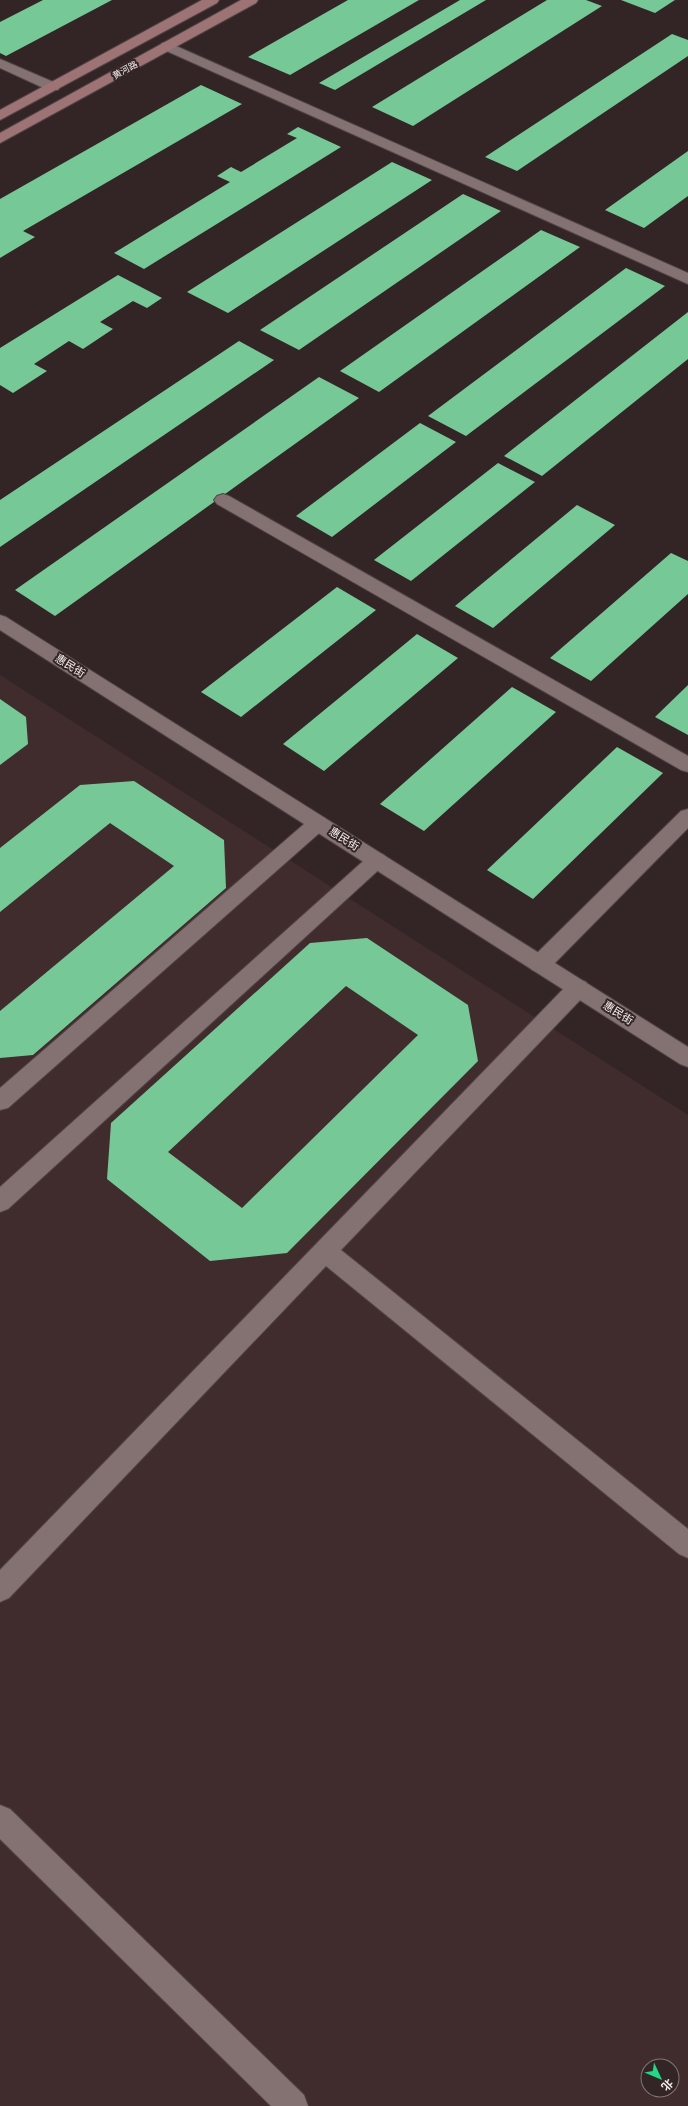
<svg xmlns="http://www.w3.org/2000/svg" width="688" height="2106" viewBox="0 0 688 2106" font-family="'Roboto Serif','Noto Sans SC',serif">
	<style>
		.built { fill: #412c2d; fill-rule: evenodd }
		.building { fill: #76c897; fill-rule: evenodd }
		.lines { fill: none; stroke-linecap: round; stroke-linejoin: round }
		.service-casing { stroke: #504444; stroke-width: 2 }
		.minor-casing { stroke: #504444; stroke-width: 2 }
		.tertiary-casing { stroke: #504444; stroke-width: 2 }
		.secondary-casing { stroke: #504444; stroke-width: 2 }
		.service { fill: #847273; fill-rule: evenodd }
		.minor { fill: #847273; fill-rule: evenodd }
		.tertiary { fill: #847273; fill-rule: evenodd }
		.secondary { fill: #9e7376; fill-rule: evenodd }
		.labels { text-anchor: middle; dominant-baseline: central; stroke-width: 4; stroke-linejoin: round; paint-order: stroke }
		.far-street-label { font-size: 9px; fill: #f7eded; stroke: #332525 }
		.street-label { font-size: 11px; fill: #f7eded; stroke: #332525 }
	</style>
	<rect width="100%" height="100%" fill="#332525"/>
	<path class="built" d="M0,675L688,1115V2106H0ZM648,2066H672V2090H648Z"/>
	<path class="building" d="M43,0H112L6,56L0,53V22Z
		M348,0H419L290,75L248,57Z
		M460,0H486L335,90L319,83Z
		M547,0H586L602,6L413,126L372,107Z
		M621,0H675L655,13Z
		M672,34L688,40V56L517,171L485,157Z
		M201,85L242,104L23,231L35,237L0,258V199Z
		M298,127L341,147L144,269L114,253L230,182L217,176L231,167L241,172L297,138L287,134Z
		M688,151V196L644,228L605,210Z
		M392,162L432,180L228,313L187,292Z
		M463,194L501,211L299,350L260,330Z
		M541,230L580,247L379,392L340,371Z
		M626,268L665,286L466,436L428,416Z
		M118,275L162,298L147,308L133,301L100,322L113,329L83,349L69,341L34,364L47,371L13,393L0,385V348Z
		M688,312V359L542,476L504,456Z
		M239,341L274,360L0,547V500Z
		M319,377L359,398L55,616L15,590Z
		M420,423L456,442L332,537L296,516Z
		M498,463L535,482L411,581L374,560Z
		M577,505L615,525L493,628L455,606Z
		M671,553L688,561V594L591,681L550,658Z
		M337,587L376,610L241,717L201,692Z
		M417,634L458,658L324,771L283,744Z
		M688,685V735L655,717Z
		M512,687L556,712L424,831L380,804Z
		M0,699L26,717L28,744L0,765Z
		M617,747L663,773L533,899L487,870Z
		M134,781L224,840L226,888L33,1055L0,1058V1011L174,866L110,823L0,912V848L80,785Z
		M367,938L468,1005L478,1061L287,1253L210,1261L107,1179L111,1123L310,943ZM346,986L418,1035L242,1208L168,1152Z"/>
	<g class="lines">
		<g class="service-casing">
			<path id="service" d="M167,42L688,273V284L162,49L160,46L162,43Z
				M223,494L229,496L688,756V772L681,770L217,504L214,500L217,496Z
				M688,809V828L548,970L540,972L532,970L529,964L532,958L681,811Z
				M318,816L325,818L328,823L325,828L8,1108L0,1110V1088L311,818Z
				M377,852L384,855L387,860L384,865L8,1209L0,1212V1187L370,855Z
				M578,979L586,982L589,988L586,994L341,1250L688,1529V1558L679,1554L326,1266L9,1598L0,1602V1570L570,982Z
				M0,1805L10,1809L304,2095L308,2106H271L0,1839Z"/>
		</g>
		<g class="minor-casing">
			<path id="minor" d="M0,59L58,84L60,87L58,90H48L0,68Z"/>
		</g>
		<g class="tertiary-casing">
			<path id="tertiary" d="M0,615L6,617L688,1047V1067L680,1064L0,630Z"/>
		</g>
		<g class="secondary-casing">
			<path id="secondary" d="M202,0H219L217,3L0,120V110Z
				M241,0H258L256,3L0,143V133Z"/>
		</g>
		<use href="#service" class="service"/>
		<use href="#minor" class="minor"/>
		<use href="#tertiary" class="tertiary"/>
		<use href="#secondary" class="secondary"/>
	</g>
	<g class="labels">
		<g class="far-street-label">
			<text transform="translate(125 70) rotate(-29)">黄河路</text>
		</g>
		<g class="street-label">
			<text transform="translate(70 666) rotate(32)">惠民街</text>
			<text transform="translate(344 839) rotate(32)">惠民街</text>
			<text transform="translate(618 1013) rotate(32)">惠民街</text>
		</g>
	</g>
	<g transform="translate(660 2078) rotate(134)"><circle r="19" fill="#332525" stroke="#817575"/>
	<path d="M0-3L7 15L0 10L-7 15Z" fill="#22d887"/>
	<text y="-6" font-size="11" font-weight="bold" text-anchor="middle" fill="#f7eded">北</text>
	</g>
</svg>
